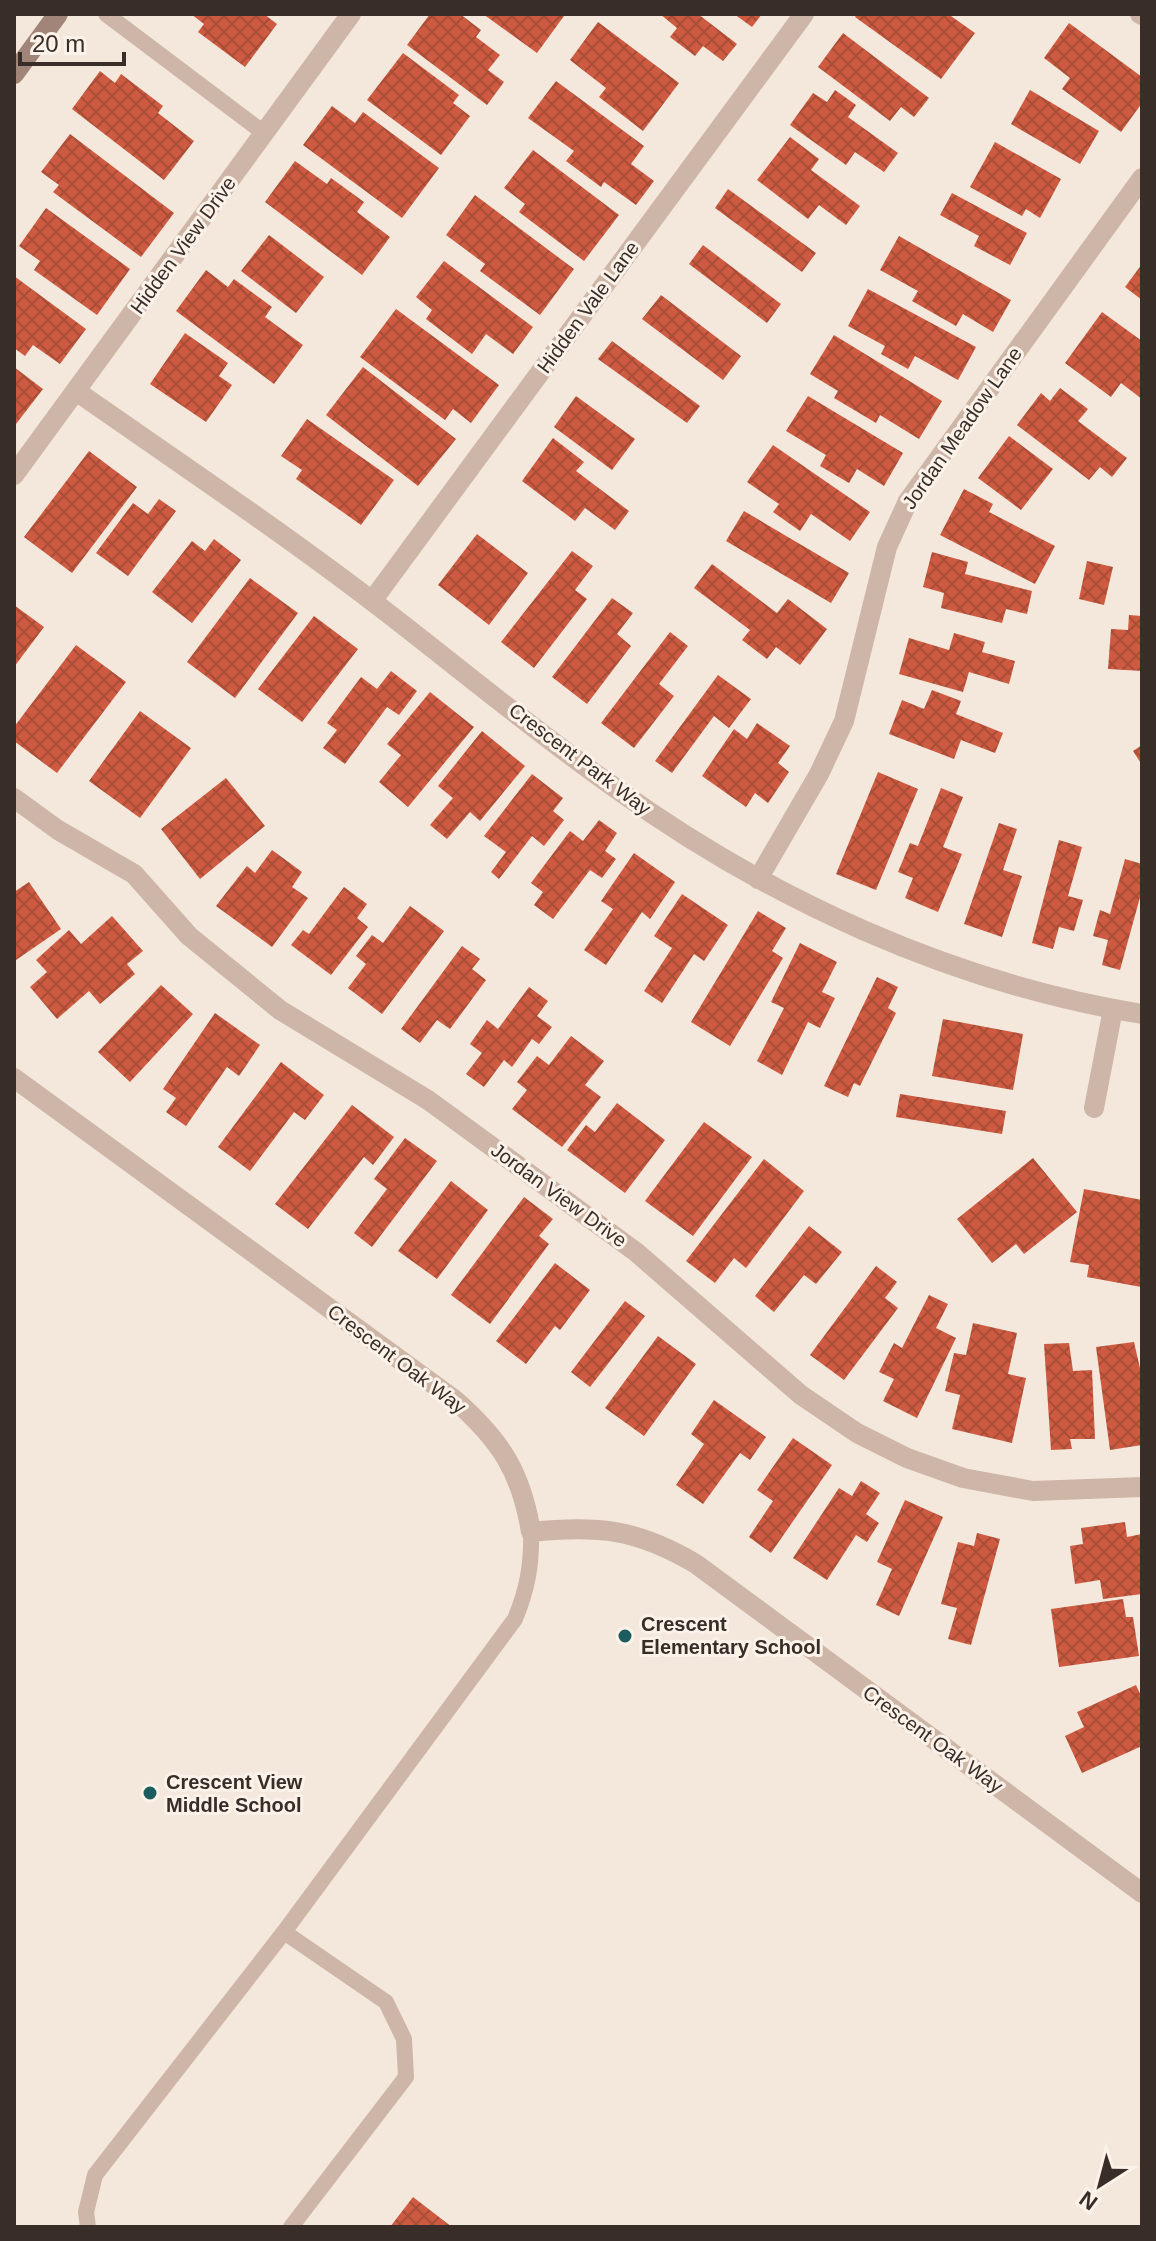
<svg xmlns="http://www.w3.org/2000/svg" width="1156" height="2241" viewBox="0 0 1156 2241" font-family="Helvetica,sans-serif">
	<style>
		.building { fill: url(#building-cross-hatch) }
		.lines { fill: none; stroke-linecap: round; stroke-linejoin: round }
		.lane { stroke: #cdb6a7; stroke-width: 16 }
		.street { stroke: #cdb6a7; stroke-width: 20 }
		.secondary { stroke: #a18578; stroke-width: 20 }
		.poi-dot { fill: #1b5d5e; stroke: #fbf2e9; stroke-width: 3 }
		.labels { text-anchor: middle; dominant-baseline: central; stroke-width: 6; stroke-linejoin: round; paint-order: stroke }
		.street-label { font-size: 20px; fill: #392d28; stroke: #fbf2e9 }
		.poi-label { font-size: 20px; font-weight: bold; fill: #392d28; stroke: #fbf2e9; text-anchor: start }
	</style>
	<defs>
		<pattern id="building-cross-hatch" width="8" height="8" patternUnits="userSpaceOnUse" patternTransform="scale(2)"><rect width="8" height="8" fill="#ce5b41"/><path d="M0 0l8 8M0 8l8-8" fill="none" stroke="#a84c36"/></pattern>
	</defs>
	<rect width="100%" height="100%" fill="#f4e8dc"/>
	<path class="building" d="M191,14H264L277,24L245,67L198,32L204,24Z
		M430,14H460L481,30L476,37L500,55L488,70L504,82L487,105L407,45Z
		M483,14H562L564,16L537,53Z
		M660,14H698L737,44L723,61L703,46L695,56L670,37L677,28Z
		M734,14H762L752,27Z
		M857,14H948L975,33L941,79L855,17Z
		M598,22L679,83L643,131L599,97L606,88L570,60Z
		M1069,23L1142,77V103L1121,132L1062,89L1070,78L1044,58Z
		M843,33L929,98L914,117L901,107L890,121L818,67Z
		M403,53L459,95L453,103L470,116L441,155L367,100Z
		M100,71L115,83L121,74L163,106L158,113L194,141L164,180L72,109Z
		M556,81L644,146L631,164L654,181L636,205L604,182L601,187L566,161L574,151L528,118Z
		M835,90L856,105L848,117L898,153L884,172L855,152L846,165L790,125L813,93L827,102Z
		M1030,90L1099,131L1080,164L1011,124Z
		M332,106L355,123L363,112L439,168L402,218L303,145Z
		M70,134L174,213L141,257L53,192L59,185L41,172Z
		M790,137L819,159L811,170L860,206L846,225L819,205L808,219L757,180Z
		M995,142L1061,179L1040,218L1026,209L1022,216L970,187Z
		M533,150L619,215L584,261L519,212L525,204L504,188Z
		M295,161L327,184L331,178L364,202L357,212L390,237L362,275L265,202Z
		M728,189L816,253L802,272L715,208Z
		M952,193L1027,233L1010,265L974,246L979,236L940,215Z
		M475,195L574,269L540,315L480,271L485,264L446,235Z
		M46,208L130,269L97,315L34,270L40,261L19,246Z
		M269,235L324,277L296,313L241,271Z
		M899,236L1011,300L993,332L963,314L956,326L912,301L918,291L880,270Z
		M703,245L781,304L767,323L689,264Z
		M444,261L533,327L513,354L486,334L472,354L426,319L432,310L416,297Z
		M1142,264V300L1125,287Z
		M206,270L228,287L234,279L272,307L265,317L303,345L274,384L176,311Z
		M14,276L86,329L60,364L33,345L25,356L14,348Z
		M868,289L976,347L958,380L915,356L908,369L881,354L885,346L848,326Z
		M661,295L741,356L723,380L642,319Z
		M396,309L499,385L471,423L453,409L445,420L360,357Z
		M1102,312L1142,341V399L1121,383L1111,397L1065,363Z
		M185,333L228,363L219,376L232,385L206,422L150,384Z
		M834,335L942,401L919,439L880,415L876,423L834,398L838,391L810,374Z
		M612,341L700,406L687,423L598,359Z
		M14,367L43,389L16,424L14,422Z
		M363,367L456,439L418,486L326,415Z
		M1060,388L1088,409L1078,421L1127,458L1112,477L1100,467L1089,480L1017,425L1041,393L1050,401Z
		M576,396L635,439L612,470L554,427Z
		M808,396L903,453L884,486L857,469L849,483L820,466L826,455L786,431Z
		M307,419L394,480L361,525L296,479L302,470L281,456Z
		M1009,436L1053,469L1021,510L978,478Z
		M553,438L584,462L576,471L629,511L615,530L585,508L575,521L522,481Z
		M773,445L870,512L850,541L811,514L800,531L773,512L779,504L747,482Z
		M89,451L137,487L72,573L24,537Z
		M964,489L993,504L989,512L1055,546L1035,584L940,535Z
		M159,499L176,511L128,576L96,553L133,503L148,514Z
		M744,511L849,573L831,603L726,541Z
		M477,534L528,573L489,625L438,585Z
		M214,539L241,560L192,623L152,592L192,541L205,551Z
		M572,551L593,566L575,590L587,599L534,668L501,642Z
		M932,552L968,562L965,574L1032,591L1027,614L1006,609L1002,623L941,608L944,593L923,587Z
		M1087,561L1113,567L1104,605L1079,599Z
		M712,564L777,613L788,599L827,629L800,665L776,647L767,659L742,640L750,630L694,588Z
		M250,578L298,613L235,698L187,662Z
		M612,598L633,613L617,634L631,646L587,704L552,677Z
		M14,605L44,627L14,667Z
		M1129,615L1142,616V671L1108,669L1111,629L1128,630Z
		M314,616L358,649L302,722L258,689Z
		M670,632L688,646L659,684L674,696L634,748L601,723Z
		M954,633L985,642L982,652L1015,661L1009,684L969,672L963,692L899,674L909,638L949,650Z
		M76,645L126,682L57,773L14,741V727Z
		M391,671L417,691L399,715L387,707L345,764L323,748L337,730L327,723L361,677L377,689Z
		M718,675L751,699L729,728L714,716L672,773L655,761Z
		M932,690L961,701L956,714L1003,733L995,753L961,740L954,759L889,734L902,700L924,709Z
		M430,692L474,727L408,807L379,782L401,755L387,744Z
		M140,711L191,748L140,818L89,781Z
		M757,723L790,746L778,763L789,772L768,803L755,793L746,807L702,776L734,729L747,739Z
		M482,731L525,766L480,821L470,812L447,839L430,825L453,798L438,786Z
		M1142,745V765L1133,751Z
		M878,772L918,789L876,890L836,874Z
		M532,774L563,798L553,811L564,820L544,846L532,836L499,879L491,872L506,852L484,836Z
		M226,778L265,826L200,879L161,829Z
		M941,788L963,797L943,847L962,854L938,912L905,898L913,878L898,872L910,843L918,846Z
		M599,820L617,833L605,851L616,859L602,878L590,870L553,919L534,905L543,892L531,883L570,831L583,841Z
		M999,823L1017,829L1003,870L1022,876L1002,937L964,924Z
		M1059,840L1082,847L1068,896L1083,900L1074,931L1059,927L1053,949L1032,943Z
		M272,850L302,872L292,887L308,898L272,947L216,906L247,866L255,873Z
		M634,853L675,882L650,919L642,912L606,965L584,950L613,909L601,901Z
		M1125,859L1142,864V890L1120,970L1102,965L1108,940L1093,936L1100,910L1110,914Z
		M29,882L61,929L16,960L14,892Z
		M344,887L367,904L357,918L368,927L331,975L291,945L303,930L309,934Z
		M682,894L728,925L704,961L694,954L662,1003L644,991L672,948L654,936Z
		M410,906L444,931L382,1014L348,988L366,964L356,956L372,935L383,943Z
		M758,911L786,928L772,951L783,958L730,1046L691,1022Z
		M112,916L143,951L127,964L135,974L100,1004L89,991L57,1019L30,987L47,972L36,960L69,930L81,944Z
		M800,943L837,962L822,992L835,998L820,1028L808,1022L782,1075L757,1061L784,1008L771,1002Z
		M462,946L480,959L472,969L486,980L450,1029L437,1020L420,1043L401,1029Z
		M877,977L898,987L888,1008L896,1013L860,1086L854,1083L848,1097L824,1086Z
		M161,985L193,1014L130,1082L98,1052Z
		M529,987L548,1001L537,1016L552,1027L539,1044L532,1039L512,1067L504,1060L484,1087L466,1074L482,1053L470,1044L487,1020L498,1029Z
		M215,1013L260,1045L239,1076L227,1067L186,1126L166,1112L176,1098L163,1089Z
		M943,1019L1023,1034L1013,1090L932,1076Z
		M571,1036L604,1061L585,1085L601,1097L562,1147L512,1109L527,1090L517,1082L537,1056L549,1065Z
		M281,1062L324,1095L305,1120L294,1112L250,1171L218,1147Z
		M900,1094L1006,1111L1002,1134L896,1117Z
		M617,1103L665,1140L625,1193L567,1150L586,1125L595,1132Z
		M352,1105L394,1137L373,1165L364,1157L308,1229L275,1204Z
		M704,1122L752,1157L693,1236L645,1201Z
		M405,1138L437,1161L372,1247L354,1233L387,1189L374,1179Z
		M1033,1158L1077,1212L1024,1254L1016,1244L992,1263L957,1219Z
		M764,1159L804,1191L746,1268L734,1258L715,1283L686,1261Z
		M451,1181L488,1210L437,1279L398,1251Z
		M1084,1189L1142,1200L1141,1287L1087,1277L1089,1265L1070,1262Z
		M524,1197L553,1219L539,1236L549,1244L490,1324L451,1295Z
		M809,1226L842,1252L816,1284L804,1275L774,1312L755,1296Z
		M555,1263L590,1290L560,1330L555,1326L526,1364L496,1341Z
		M876,1266L897,1282L885,1298L898,1308L844,1380L810,1355Z
		M929,1295L948,1304L936,1328L956,1338L917,1418L883,1401L894,1379L879,1372L894,1343L902,1348Z
		M625,1301L645,1316L590,1387L571,1372Z
		M973,1323L1017,1333L1008,1374L1026,1378L1012,1443L952,1429L960,1395L945,1391L954,1353L966,1355Z
		M658,1336L696,1364L644,1436L605,1408Z
		M1134,1342L1142,1377V1445L1110,1450L1096,1347Z
		M1069,1343L1073,1371L1092,1370L1095,1439H1070L1072,1449L1051,1450L1044,1344Z
		M714,1400L766,1437L750,1460L740,1453L703,1504L676,1485L704,1444L691,1434Z
		M793,1438L832,1465L771,1553L749,1537L773,1501L757,1490Z
		M861,1481L880,1493L866,1514L879,1523L867,1542L856,1535L827,1580L793,1558L839,1488L852,1496Z
		M905,1500L943,1517L899,1616L876,1605L892,1569L877,1562Z
		M1125,1522L1127,1537L1142,1534V1594L1103,1599L1100,1580L1075,1584L1070,1546L1083,1544L1081,1528Z
		M977,1533L1000,1539L971,1645L948,1639L957,1608L941,1604L958,1542L974,1546Z
		M1123,1599L1126,1617H1133L1139,1656L1059,1667L1051,1609Z
		M1136,1685L1142,1698V1746L1082,1773L1065,1736L1084,1727L1077,1712Z
		M413,2197L452,2227H390Z"/>
	<g class="lines">
		<path class="lane" d="M106,14L264,133
			M284,1932L386,2002L404,2039L406,2077L291,2227
			M88,2227L86,2212L95,2175L284,1932L515,1619C527,1590 532,1565 531,1532"/>
		<path class="street" d="M1140,14L1142,15
			M76,391C175,460 276,528 372,601C452,662 529,727 611,785C767,898 951,983 1142,1014
			M14,475L351,14
			M372,601L804,14
			M14,798L58,830L134,874L189,936L280,1010L428,1100L636,1252L801,1395L857,1433L907,1458L963,1478L1033,1491L1142,1487
			M758,879L819,774L844,721L887,547L908,501L1142,178
			M14,1078L455,1400C500,1440 521,1471 531,1532C598,1525 637,1529 696,1564L1142,1893
			M1094,1108L1113,1009"/>
		<path class="secondary" d="M14,74L58,14"/>
	</g>
	<g class="poi-dot">
		<circle cx="625" cy="1636" r="8"/>
		<circle cx="150" cy="1793" r="8"/>
	</g>
	<g class="labels">
		<g class="street-label">
			<text transform="translate(183 245) rotate(-54)">Hidden View Drive</text>
			<text transform="translate(588 307) rotate(-54)">Hidden Vale Lane</text>
			<text transform="translate(962 428) rotate(-55)">Jordan Meadow Lane</text>
			<text transform="translate(580 759) rotate(37)">Crescent Park Way</text>
			<text transform="translate(559 1195) rotate(36)">Jordan View Drive</text>
			<text transform="translate(397 1359) rotate(37)">Crescent Oak Way</text>
			<text transform="translate(933 1739) rotate(36)">Crescent Oak Way</text>
		</g>
		<g class="poi-label">
			<text x="641" y="1624">Crescent<tspan x="641" dy="23">Elementary School</tspan></text>
			<text x="166" y="1782">Crescent View<tspan x="166" dy="23">Middle School</tspan></text>
		</g>
	</g>
	<rect width="1156" height="2241" fill="none" stroke="#392d28" stroke-width="32"/>
	<g transform="translate(1100 2185) rotate(216)" stroke="#fbf2e9" stroke-width="6" paint-order="stroke">
	<path d="M0-6L14 30L0 20L-14 30Z" fill="#392d28"/>
	<text y="-12" font-size="22" font-weight="bold" text-anchor="middle" fill="#392d28">N</text>
	</g>
	<path d="M20 52v12h104v-12" fill="none" stroke="#392d28" stroke-width="4"/>
	<text x="32" y="52" font-size="24" fill="#392d28" stroke="#fbf2e9" stroke-width="6" paint-order="stroke">20 m</text>
</svg>
